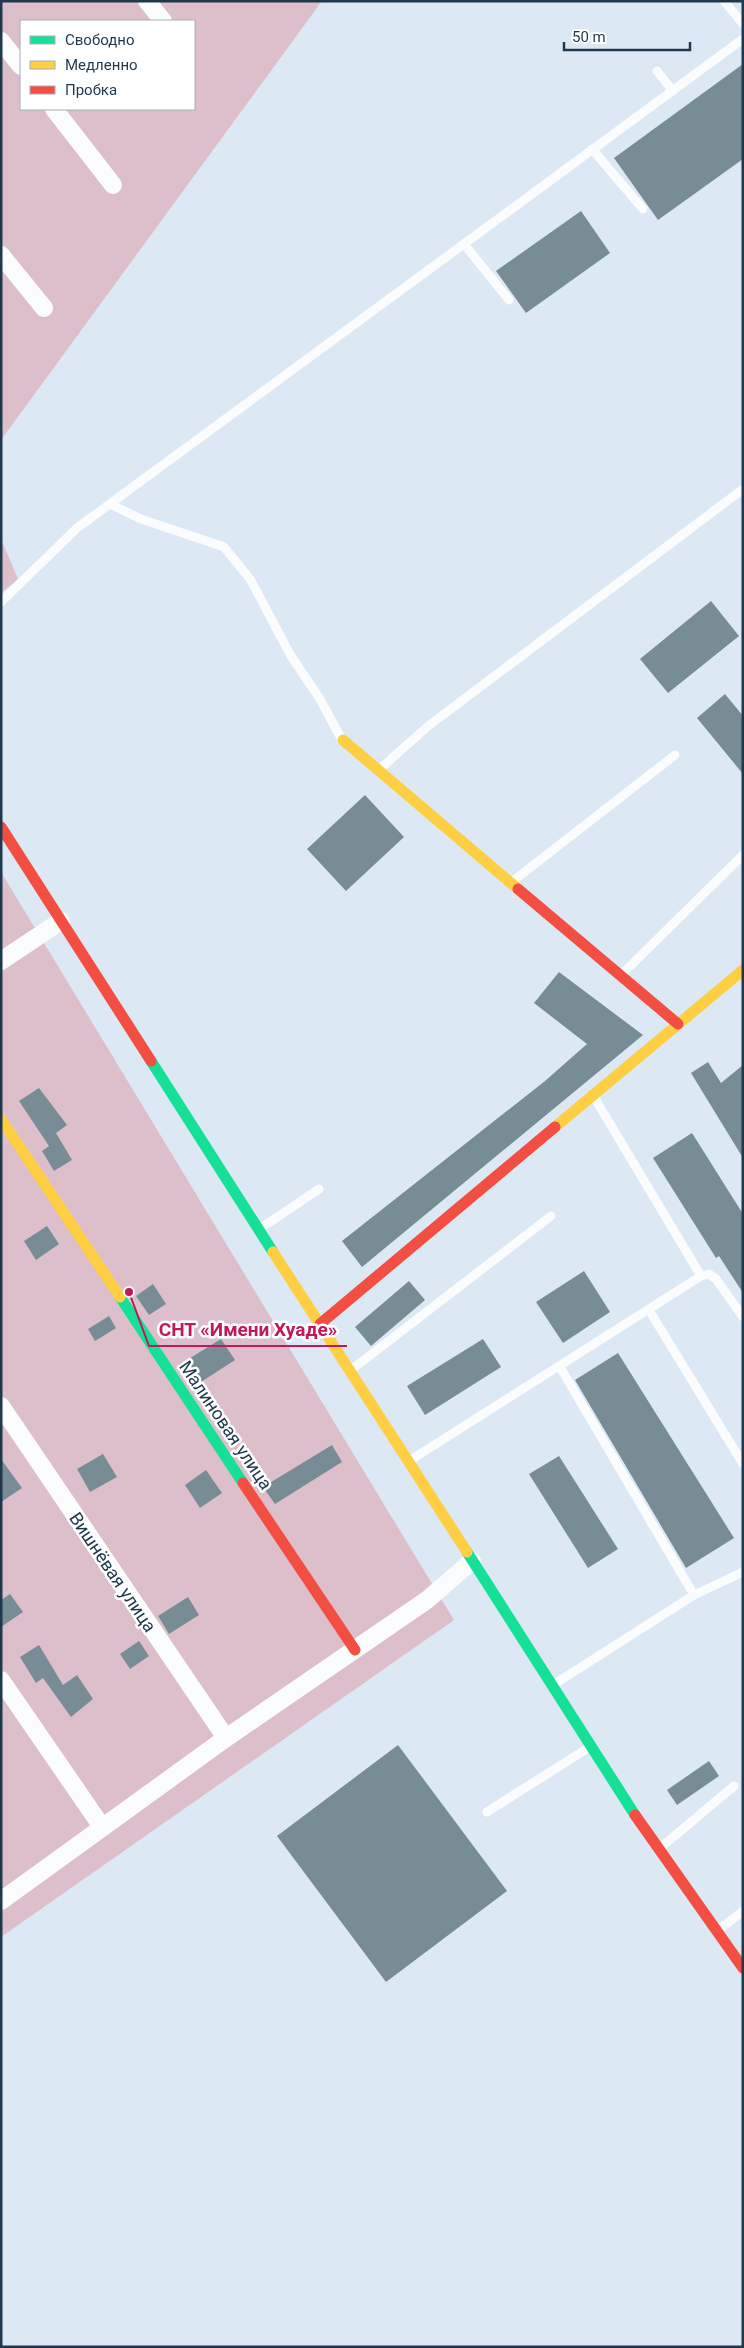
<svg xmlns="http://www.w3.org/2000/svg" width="744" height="2348" viewBox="0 0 744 2348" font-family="Roboto,sans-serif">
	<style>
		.green { fill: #ddbfcc; fill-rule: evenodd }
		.building { fill: #788c96 }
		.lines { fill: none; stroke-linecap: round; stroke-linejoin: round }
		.lane { stroke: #fafcfd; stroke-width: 9 }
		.street { stroke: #fafcfd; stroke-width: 18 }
		.fast { stroke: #16e098; stroke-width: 11 }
		.slow { stroke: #ffcf43; stroke-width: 11 }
		.jam { stroke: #f24e42; stroke-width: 11 }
		.labels { text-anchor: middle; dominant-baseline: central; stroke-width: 5; stroke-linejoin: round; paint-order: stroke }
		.street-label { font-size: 18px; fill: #1f384c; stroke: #fff }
		.leader { fill: none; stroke: #c2185b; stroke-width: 2 }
		.callout-dot { fill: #c2185b; stroke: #fff; stroke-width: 2 }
		.callout-label { font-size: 19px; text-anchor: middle; font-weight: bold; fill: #c2185b; stroke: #fff; stroke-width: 5; stroke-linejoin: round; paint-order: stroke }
	</style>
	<rect width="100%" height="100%" fill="#dce8f4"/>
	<path class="green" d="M1,1H322L1,440ZM21,21H194V109H21Z
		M1,539L18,579L1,593Z
		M1,872L454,1620L1,1937Z"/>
	<path class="building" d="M743,64V159L658,220L614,158Z
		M581,211L610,253L526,313L496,271Z
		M711,601L739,636L668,693L640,659Z
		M725,694L743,716V774L697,718Z
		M365,795L404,837L346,891L307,849Z
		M559,972L643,1035L362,1267L342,1241L545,1081L587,1044L534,1003Z
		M708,1062L721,1083L743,1065V1158L691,1073Z
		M39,1088L67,1125L56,1133L72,1160L54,1171L42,1151L49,1146L19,1101Z
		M692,1133L743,1214V1293L719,1256L716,1258L653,1158Z
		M47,1226L59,1244L36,1260L24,1241Z
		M584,1271L610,1312L563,1343L536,1302Z
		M409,1281L425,1300L371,1346L355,1327Z
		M153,1284L166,1304L149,1315L136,1296Z
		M109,1316L116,1328L95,1341L88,1329Z
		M221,1339L235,1360L201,1382L187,1360Z
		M483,1339L501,1367L425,1415L407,1386Z
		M618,1353L734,1538L686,1568L575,1380Z
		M332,1445L342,1462L275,1504L263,1487Z
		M103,1454L117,1477L90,1492L77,1469Z
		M559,1456L618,1549L588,1568L529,1474Z
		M1,1459L22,1488L1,1502Z
		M206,1470L222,1493L200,1508L185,1485Z
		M10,1594L23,1612L1,1627V1600Z
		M188,1597L199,1615L169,1634L158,1616Z
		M139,1641L149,1656L130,1669L120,1654Z
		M39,1645L63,1685L77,1675L93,1699L71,1717L43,1678L36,1683L20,1657Z
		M398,1745L507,1891L386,1982L277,1836Z
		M709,1761L719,1776L677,1805L667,1790Z"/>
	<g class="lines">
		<path class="lane" d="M724,1L743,24
			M657,71L673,91
			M592,149L643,209
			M464,244L509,300
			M110,504L141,519L224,547L250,579L291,656L320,699L342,740
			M1,602L77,528L743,39
			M381,768L427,727L743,489
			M513,881L675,755
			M622,974L743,855
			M261,1228L319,1189
			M701,1276L709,1274L716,1279L743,1317
			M649,1310L743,1464
			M560,1367L694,1595
			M351,1370L551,1216
			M409,1461L701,1276L594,1097
			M553,1685L694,1595L743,1572
			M487,1812L588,1748
			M659,1849L734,1786
			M717,1931L743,1911"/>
		<path class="street" d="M147,1L163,21
			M1,41L21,66
			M54,109L113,185
			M1,255L44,308
			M1,961L61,921
			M1,1406L226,1738
			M1,1680L102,1827
			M1,1901L226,1738L427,1600L472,1561"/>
		<path class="fast" d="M151,1061L273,1252
			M120,1297L243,1483
			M467,1552L635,1815"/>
		<path class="slow" d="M343,740L518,889
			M1,1119L120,1297
			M555,1127L743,970
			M273,1252L467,1552"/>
		<path class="jam" d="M1,827L151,1061
			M518,889L678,1024
			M320,1324L555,1127
			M243,1483L355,1650
			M635,1815L743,1968"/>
	</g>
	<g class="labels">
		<g class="street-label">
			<text transform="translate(226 1425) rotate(56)">Малиновая улица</text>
			<text transform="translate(113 1572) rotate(56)">Вишнёвая улица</text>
		</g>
	</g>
	<path class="leader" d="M129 1292L149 1346H347"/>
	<circle class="callout-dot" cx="129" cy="1292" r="5"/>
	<g class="callout-label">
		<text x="248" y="1336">СНТ «Имени Хуаде»</text>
	</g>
	<rect width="744" height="2348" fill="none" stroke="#1f384c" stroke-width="5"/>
	<rect x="20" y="20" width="175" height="90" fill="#ffffff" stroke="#a5afb7"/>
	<rect x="30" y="36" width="25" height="8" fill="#16e098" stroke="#a5afb7"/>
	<text x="65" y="45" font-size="15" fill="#1f384c">Свободно</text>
	<rect x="30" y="61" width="25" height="8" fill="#ffcf43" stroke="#a5afb7"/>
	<text x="65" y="70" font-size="15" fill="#1f384c">Медленно</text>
	<rect x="30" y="86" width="25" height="8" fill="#f24e42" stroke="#a5afb7"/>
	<text x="65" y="95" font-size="15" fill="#1f384c">Пробка</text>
	<path d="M564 42v8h126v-8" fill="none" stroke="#1f384c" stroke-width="2.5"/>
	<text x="572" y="42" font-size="15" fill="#1f384c" stroke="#ffffff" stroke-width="4" paint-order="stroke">50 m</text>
</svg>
